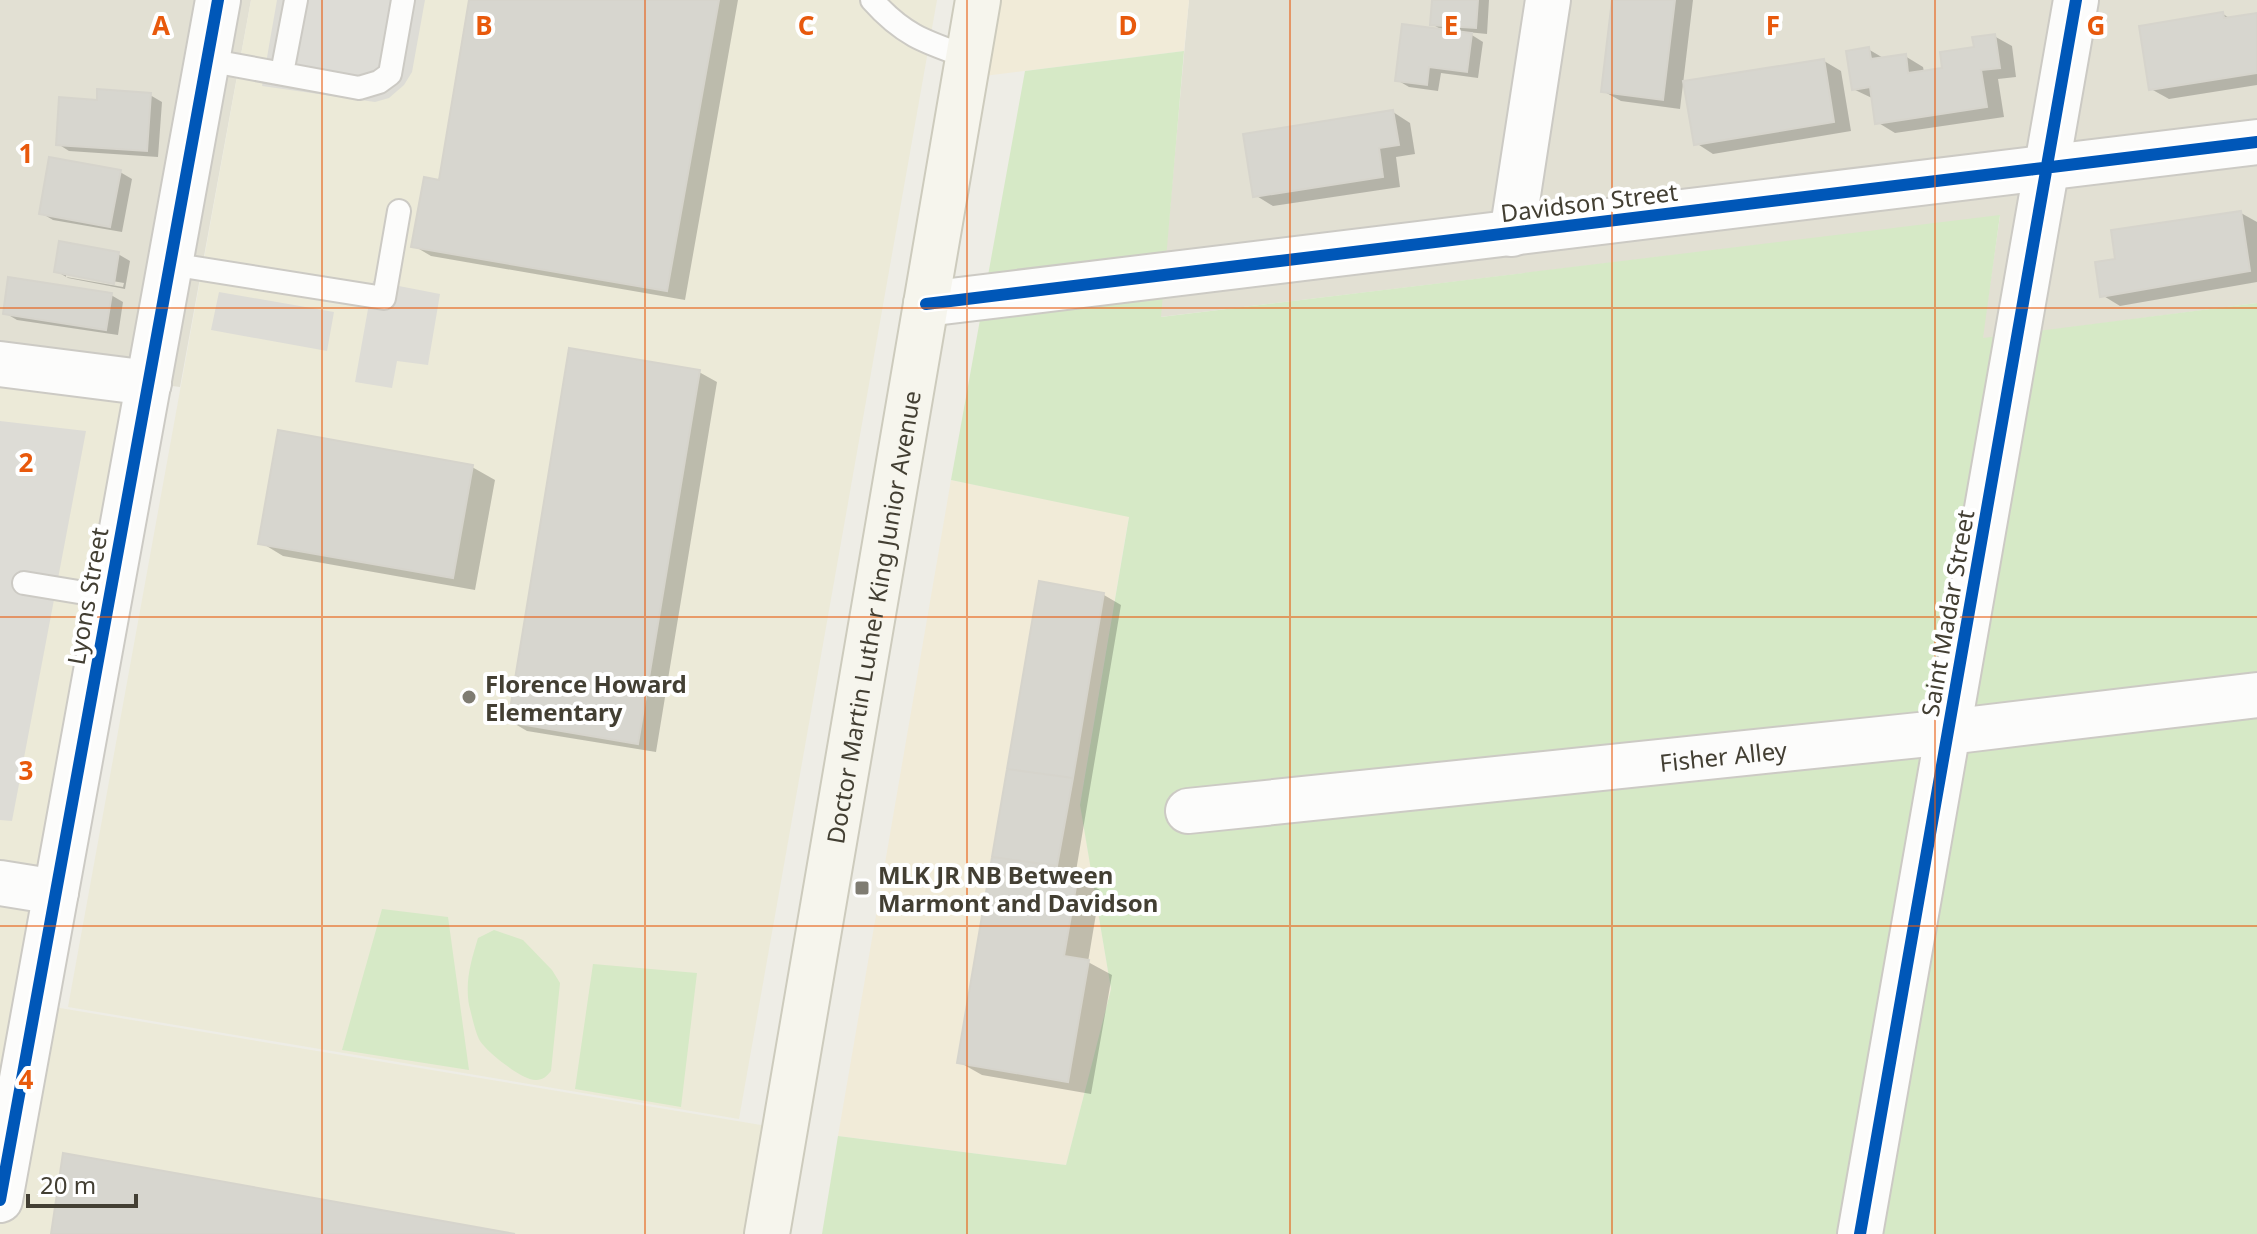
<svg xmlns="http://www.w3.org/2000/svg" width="2257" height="1234" viewBox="0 0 2257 1234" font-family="'Noto Sans',sans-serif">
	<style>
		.residential { fill: #e2e0d3 }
		.commercial { fill: #f1ebd8 }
		.education { fill: #ecead8 }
		.green { fill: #d6e9c6 }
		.parking { fill: #dddcd6 }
		.shadow { fill: #0003; fill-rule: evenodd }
		.building { fill: #d7d6cf; stroke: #d6d4cc; stroke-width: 2 }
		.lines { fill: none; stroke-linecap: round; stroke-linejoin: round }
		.lane-casing { stroke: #cccac4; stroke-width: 26 }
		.street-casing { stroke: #cccac4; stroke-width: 48 }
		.secondary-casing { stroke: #cdcbbd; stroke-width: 48 }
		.lane { stroke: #fcfcfb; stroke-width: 22 }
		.street { stroke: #fcfcfb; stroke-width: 44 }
		.secondary { stroke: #f6f5ed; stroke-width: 44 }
		.cycleway-casing { stroke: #fff; stroke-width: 17 }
		.cycleway { stroke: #0057b8; stroke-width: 12 }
		.grid { fill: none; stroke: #e8590c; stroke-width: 2; stroke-opacity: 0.55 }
		.poi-dot { fill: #7f7c72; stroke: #fff; stroke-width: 3 }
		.labels { text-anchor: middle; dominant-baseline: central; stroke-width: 8; stroke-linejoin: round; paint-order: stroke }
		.street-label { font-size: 24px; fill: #433f33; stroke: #fff }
		.poi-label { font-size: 24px; font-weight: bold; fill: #433f33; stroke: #fff; text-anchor: start }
		.grid-label { font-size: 26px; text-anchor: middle; font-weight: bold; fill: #e8590c; stroke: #fff; stroke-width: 8; stroke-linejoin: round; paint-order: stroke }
	</style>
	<rect width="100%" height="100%" fill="#eeede6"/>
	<path class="residential" d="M0,0H251L180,387L0,364Z
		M1189,0H2257V303L1982,339L2000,216L1160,317Z"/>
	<path class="commercial" d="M997,0H1189L1184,51L984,76Z
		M951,480L1129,516L1080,804L1111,989L1066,1165L838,1136Z"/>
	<path class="education" d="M251,0H937L739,1119L68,1007Z
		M0,364L149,383L36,1004L785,1129L767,1234H0Z"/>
	<path class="green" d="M1184,51L1161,317L2000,215L1983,338L2257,303V1234H822L838,1136L1066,1165L1111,989L1080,805L1129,517L951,480L1025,71Z
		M382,909L448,917L469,1070L342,1050Z
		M494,930L523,940L552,970L560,983L551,1071C547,1076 543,1080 536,1080C523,1081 487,1052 480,1041C475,1032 472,1016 469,1005C465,981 471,961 478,938Z
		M593,964L697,973L681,1107L575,1089Z"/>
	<path class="parking" d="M277,0H425L412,72L404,85L389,98L375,102L262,86Z
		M373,281L440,294L428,365L397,361L392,388L355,382Z
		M219,292L334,312L327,351L211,330Z
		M0,421L86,431L12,821L0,820Z"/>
	<path class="shadow" d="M471,0H738L685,300L431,256L414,246L441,182Z
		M1434,0H1489L1487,34L1467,32L1483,42L1478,78L1441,73L1438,91L1409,87L1397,80L1445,32L1432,24Z
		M1614,0H1693L1680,109L1621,101L1603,91Z
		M2223,14L2231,19L2257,15V85L2169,99L2151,89Z
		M1994,36L2012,46L2016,77L1998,79L2004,117L1895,133L1877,122L1874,99L1853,89L1868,49L1885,59L1905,56L1923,67L1924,72L1944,69Z
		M1824,61L1841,71L1851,131L1713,154L1696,143Z
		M150,95L162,102L158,157L69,151L58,144L98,102Z
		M1393,112L1410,123L1415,154L1396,157L1400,187L1273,206L1255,195Z
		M120,172L132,179L122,232L53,220L41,213Z
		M2241,213L2257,222V282L2120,306L2102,295L2118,260Z
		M118,254L130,261L125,289L68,278L56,271ZM66,273L124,283L123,287L66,277Z
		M111,295L123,302L118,335L17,320L5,313Z
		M699,372L717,382L656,752L527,731L510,721Z
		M472,467L495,480L475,590L283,556L260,542Z
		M1104,595L1121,605L1075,877L1100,890L1088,962L1112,975L1091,1094L982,1075L959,1062Z"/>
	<path class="building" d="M469,0H719L667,291L411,247L424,177L439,180Z
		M1432,0H1478L1476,28L1430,25Z
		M1612,0H1675L1663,100L1601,92Z
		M2223,12L2224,18L2257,13V73L2149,90L2139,26Z
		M1402,24L1472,33L1467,72L1429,67L1427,85L1395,81Z
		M1995,34L2000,68L1981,70L1987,107L1875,124L1870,87L1852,90L1846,51L1869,47L1871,59L1906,54L1908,73L1942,68L1940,52L1974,47L1972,37Z
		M1824,59L1834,122L1694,145L1683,81Z
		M97,89L151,93L147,151L56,145L59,97L97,100Z
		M1393,110L1399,145L1379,148L1383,177L1253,197L1243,134Z
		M49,157L121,170L110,227L39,214Z
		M2241,211L2250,271L2100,297L2095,262L2115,259L2111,230Z
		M59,241L119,252L114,284L54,272Z
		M8,277L112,293L106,330L3,314Z
		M569,348L700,370L638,744L508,722Z
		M278,430L473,465L453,578L258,544Z
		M1039,581L1104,593L1073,778L1007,769Z
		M1007,769L1073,778L1057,866L992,857Z
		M992,857L1057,866V872L1078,875L1064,956L1089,960L1068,1082L957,1063Z
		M63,1153L515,1234H51Z"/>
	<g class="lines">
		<g class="lane-casing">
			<path id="lane" d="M872,0C903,35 925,42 968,57
				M207,60L359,88L379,82L390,74L403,0
				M282,73L296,0
				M170,264L384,298L399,211
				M24,583L109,597"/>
		</g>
		<g class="street-casing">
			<g id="street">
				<path d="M1512,234L1548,0"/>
				<path d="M926,304L2257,142"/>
				<path d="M0,364L149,383"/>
				<path id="s1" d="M1188,811L1948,732L2257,695"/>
				<path d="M0,883L56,892"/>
				<path d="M0,1200L218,0"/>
				<path d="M1860,1234L2076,0"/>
			</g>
		</g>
		<g class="secondary-casing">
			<g id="secondary">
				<path id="s2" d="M767,1234L978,0"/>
			</g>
		</g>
		<use href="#lane" class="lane"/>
		<use href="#street" class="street"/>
		<use href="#secondary" class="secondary"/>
		<g class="cycleway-casing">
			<path id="cycleway" d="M926,304L2257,142
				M0,1200L218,0
				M1860,1234L2076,0"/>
		</g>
		<use href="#cycleway" class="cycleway"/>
	</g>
	<path class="grid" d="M322,0V1234M645,0V1234M967,0V1234M1290,0V1234M1612,0V1234M1935,0V1234M0,308H2257M0,617H2257M0,926H2257"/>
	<g class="poi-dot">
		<circle cx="469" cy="697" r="8"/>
		<rect x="854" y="880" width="16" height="16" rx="4"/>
	</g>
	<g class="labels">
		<g class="street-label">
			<text transform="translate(1589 202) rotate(-7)">Davidson Street</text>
			<text transform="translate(87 596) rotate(-80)">Lyons Street</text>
			<text transform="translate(1947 613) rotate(-80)">Saint Madar Street</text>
			<text stroke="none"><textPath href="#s2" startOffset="626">Doctor Martin Luther King Junior Avenue</textPath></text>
			<text stroke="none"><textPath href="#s1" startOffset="538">Fisher Alley</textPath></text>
		</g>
		<g class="poi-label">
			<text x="485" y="683">Florence Howard<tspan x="485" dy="28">Elementary</tspan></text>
			<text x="878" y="874">MLK JR NB Between<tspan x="878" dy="28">Marmont and Davidson</tspan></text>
		</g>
	</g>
	<g class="grid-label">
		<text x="161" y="35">A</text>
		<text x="484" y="35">B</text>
		<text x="806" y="35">C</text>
		<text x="1128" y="35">D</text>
		<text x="1451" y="35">E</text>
		<text x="1773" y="35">F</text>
		<text x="2096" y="35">G</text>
		<text x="26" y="163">1</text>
		<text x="26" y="472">2</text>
		<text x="26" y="780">3</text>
		<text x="26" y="1089">4</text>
	</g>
	<path d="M28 1194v12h108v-12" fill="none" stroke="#433f33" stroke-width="4"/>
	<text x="40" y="1194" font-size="24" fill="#433f33" stroke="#ffffff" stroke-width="6" paint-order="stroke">20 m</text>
</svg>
